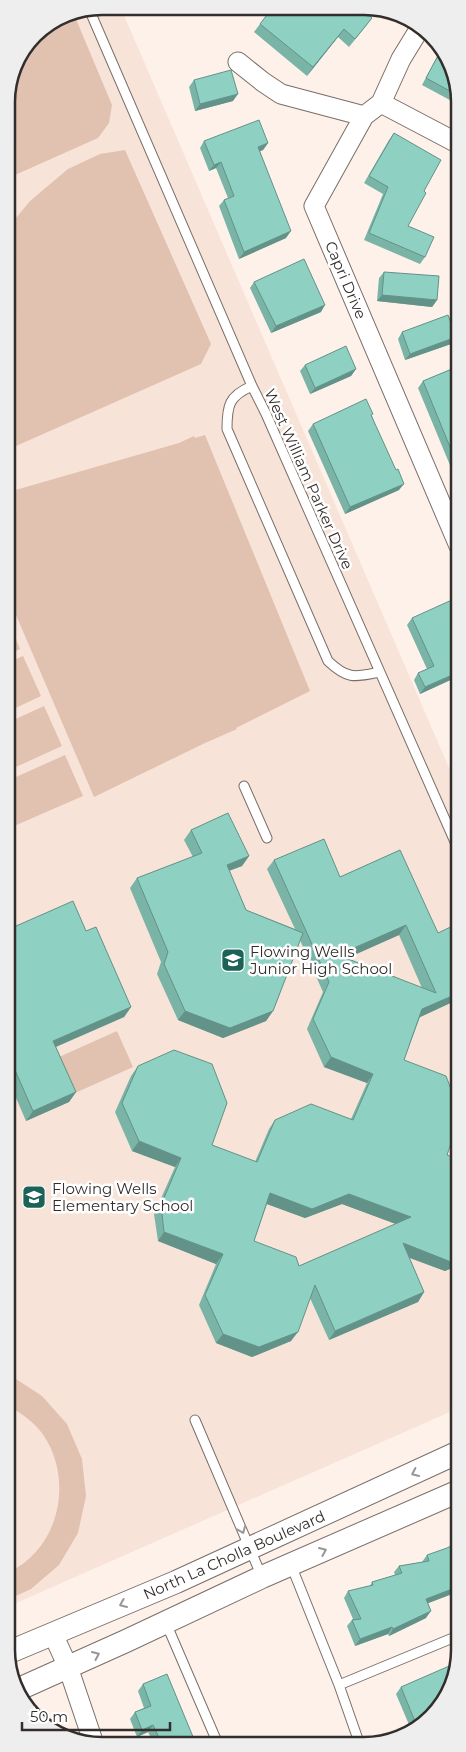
<svg xmlns="http://www.w3.org/2000/svg" width="466" height="1752" viewBox="0 0 466 1752" font-family="Montserrat,sans-serif">
	<style>
		.built { fill: #f8e3d8 }
		.green { fill: #e1c1b0 }
		.lines { fill: none; stroke-linecap: round; stroke-linejoin: round }
		.service-casing { stroke: #796e68; stroke-width: 11 }
		.minor-casing { stroke: #796e68; stroke-width: 21 }
		.tertiary-casing { stroke: #796e68; stroke-width: 24 }
		.service { stroke: #fff; stroke-width: 9 }
		.minor { stroke: #fff; stroke-width: 19 }
		.tertiary { stroke: #fff; stroke-width: 22 }
		.wall { fill: #7ab4a7; fill-rule: evenodd }
		.shaded-wall { fill: #639288 }
		.building { fill: #8ed1c2; stroke: #639288; fill-rule: evenodd }
		.oneway { stroke: #999696 }
		.labels { text-anchor: middle; dominant-baseline: central; stroke-width: 5; stroke-linejoin: round; paint-order: stroke }
		.street-label { font-size: 15px; fill: #332e2c; stroke: #fff }
		.poi-label { font-size: 15px; fill: #332e2c; stroke: #fff; text-anchor: start }
		.rim { fill: none; stroke: #332e2c; stroke-width: 2.5 }
	</style>
	<rect width="100%" height="100%" fill="#fef1ea"/>
	<path class="built" d="M102,6H120L459,791V1408L7,1607L6,96L35,34L66,13Z"/>
	<path class="green" d="M73,12L112,105L109,123L98,138L6,179V96L35,34L66,13Z
		M125,150L211,344L201,364L7,450L6,230L30,201L68,169L100,154Z
		M205,435L310,691L236,728L237,729L205,743L94,797L7,594V499L12,491L179,443L194,436L195,438Z
		M7,618L20,649L7,655Z
		M23,656L41,696L7,712V663Z
		M44,706L62,746L7,771V723Z
		M65,755L83,796L14,826L7,810V781Z
		M117,1031L133,1067L75,1093L59,1057Z
		M7,1359L16,1379L42,1396L67,1424L82,1459L86,1496L78,1533L59,1565L31,1589L7,1600V1573C57,1551 73,1486 47,1441C38,1424 22,1414 7,1405Z"/>
	<g class="lines">
		<g class="service-casing">
			<path id="service" d="M89,9L252,386
				M380,672C355,677 348,680 328,661L227,429C227,405 229,396 252,386L266,414L459,851
				M244,786L267,838
				M195,1420L262,1577
				M291,1565L339,1685L460,1635
				M166,1623L218,1744
				M339,1685L360,1745"/>
		</g>
		<g class="minor-casing">
			<path id="minor" d="M420,28L401,59L381,103L364,116L314,206L459,546
				M238,62L263,82L281,94L364,116
				M381,103L459,144
				M53,1634L68,1667L94,1744"/>
		</g>
		<g class="tertiary-casing">
			<path id="tertiary" d="M7,1653L176,1582L459,1452
				M19,1689L126,1641L262,1577L459,1491"/>
		</g>
		<use href="#service" class="service"/>
		<use href="#minor" class="minor"/>
		<use href="#tertiary" class="tertiary"/>
	</g>
	<path class="wall" d="M286,13L372,18L366,26L349,47L338,37L307,76L254,32L260,24Z
		M440,51L459,89V105L422,85Z
		M194,80L233,101L195,111L189,87Z
		M394,133L424,191L408,226L425,257L420,264L364,240L383,194L364,183L389,140Z
		M204,141L268,143L263,150L260,151L286,238L239,259L219,206L224,200L228,198L216,168L209,171L200,148Z
		M384,272L437,300L432,307L377,301L379,278Z
		M254,282L321,312L271,333L250,288Z
		M402,332L451,344L405,360L398,339Z
		M305,365L356,369L351,376L310,394L300,371Z
		M459,366V487L418,388L423,381Z
		M372,416L399,490L345,514L308,431L313,424Z
		M412,618L459,676L420,694L414,680L418,673L427,669L407,625Z
		M191,830L249,856L242,866L229,871L246,910L295,929L267,869L274,860L340,877L400,850L459,999L420,1017L404,1060L447,1155L459,1160V1265L445,1271L409,1257L424,1292L418,1302L329,1340L310,1298L291,1341L252,1357L216,1343L199,1305L216,1264L158,1241L154,1214L175,1167L132,1151L115,1112L131,1076L138,1066L212,1145L255,1162L269,1129L275,1120L351,1119L367,1083L324,1067L307,1029L323,992L300,940L273,1011L266,1021L223,1038L178,1020L157,974L161,962L130,888L137,878L193,857L184,840ZM399,935L422,988L346,958ZM267,1204L305,1218L342,1204L396,1224L299,1266L254,1241Z
		M7,930L86,931L131,1007L124,1017L56,1047L76,1092L69,1102L26,1121L7,1077Z
		M427,1555L460,1591L427,1603L426,1618L389,1636L388,1634L355,1646L347,1626L352,1620L353,1619L344,1598L348,1591L370,1586L372,1582L395,1575L394,1572L399,1566L422,1562Z
		M460,1656L436,1713L410,1727L396,1694L401,1687L451,1666L450,1663L455,1657Z
		M143,1684L196,1744H154L148,1732L137,1737L130,1719L135,1712L144,1708L138,1691Z"/>
	<path class="shaded-wall" d="M344,29L338,37L307,76L313,67Z
		M238,94L233,101L195,111L200,104Z
		M268,143L263,150L253,154L258,147Z
		M221,162L216,168L209,171L214,165Z
		M291,231L286,238L239,259L244,252Z
		M382,295L437,300L432,307L377,301Z
		M325,305L321,312L271,333L276,326Z
		M456,337L451,344L405,360L410,354Z
		M356,369L351,376L310,394L315,388Z
		M404,484L399,490L345,514L350,507Z
		M459,672V676L420,694L425,687Z
		M249,856L242,866L220,874L227,865Z
		M406,925L399,935L332,965L338,955Z
		M459,993V999L416,1019L422,1009Z
		M131,1007L124,1017L46,1051L53,1041Z
		M185,1011H273L266,1021L223,1038L178,1020Z
		M331,1057L373,1074L367,1083L324,1067Z
		M76,1092L69,1102L26,1121L33,1111Z
		M139,1141L181,1158L175,1167L132,1151Z
		M270,1193L349,1194L411,1217L404,1227L342,1204L305,1218L264,1203Z
		M164,1232L223,1254L216,1264L158,1241Z
		M403,1243L459,1258V1265L445,1271L396,1253Z
		M424,1292L418,1302L329,1340L335,1331Z
		M298,1332L291,1341L252,1357L216,1343L223,1334Z
		M460,1586V1591L421,1606L426,1599Z
		M431,1611L426,1618L389,1636L393,1629Z
		M392,1627L388,1634L355,1646L360,1639Z
		M153,1725L148,1732L137,1737L142,1730Z"/>
	<path class="building" d="M273,7H279L286,13L291,8H361L372,18L355,39L344,29L313,67L260,24Z
		M440,52L459,89V96L426,78Z
		M231,70L238,94L200,104L194,80Z
		M259,120L268,143L258,147L291,231L244,252L224,200L234,196L221,162L214,165L204,141Z
		M394,133L441,160L424,191L426,193L408,226L434,237L425,257L369,233L388,187L369,176Z
		M304,259L325,305L276,326L254,282Z
		M384,272L439,276L437,300L382,295Z
		M448,315L456,337L410,354L402,332Z
		M346,346L356,369L315,388L305,365Z
		M459,366V469L423,381Z
		M366,399L373,414L371,415L396,470L398,469L404,484L350,507L313,424Z
		M454,599L459,610V672L425,687L418,673L434,666L412,618Z
		M228,813L249,856L227,865L246,910L303,933L273,1011L230,1028L185,1011L164,964L168,952L137,878L202,853L191,830Z
		M324,839L340,877L400,850L438,933L459,923V993L422,1009L404,1060L446,1076L459,1110V1120L447,1155L459,1160V1258L451,1262L403,1243L424,1292L335,1331L315,1285L298,1332L259,1347L223,1334L205,1295L223,1254L164,1232L161,1205L181,1158L139,1141L122,1103L138,1066L174,1050L212,1064L227,1103L212,1145L257,1162L275,1120L311,1104L353,1120L373,1074L331,1057L313,1019L329,982L274,860ZM406,925L436,993L338,955ZM270,1193L312,1209L349,1194L411,1217L299,1266L296,1257L254,1241Z
		M73,901L86,931L96,927L131,1007L53,1041L76,1092L33,1111L7,1052V1039L13,1036L7,1021V930Z
		M460,1541V1586L426,1599L431,1611L393,1629L392,1627L360,1639L352,1620L361,1619L348,1591L373,1585L372,1582L402,1573L399,1566L429,1561L427,1555L447,1548Z
		M460,1654V1656L457,1662L455,1657Z
		M456,1663L436,1713L416,1724L401,1687Z
		M167,1674L196,1744H162L153,1725L142,1730L135,1712L151,1706L143,1684Z"/>
	<defs><path id="oneway-chevron" d="M-2-3.5L2.5 0L-2 3.5" fill="none" stroke-width="1.6" stroke-linecap="round" stroke-linejoin="round" transform="scale(1.25)"/></defs>
	<g class="oneway">
		<use href="#oneway-chevron" transform="translate(415 1473) rotate(155)"/>
		<use href="#oneway-chevron" transform="translate(242 1530) rotate(67)"/>
		<use href="#oneway-chevron" transform="translate(323 1551) rotate(-23)"/>
		<use href="#oneway-chevron" transform="translate(123 1604) rotate(157)"/>
		<use href="#oneway-chevron" transform="translate(96 1655) rotate(-24)"/>
	</g>
	<defs>
		<g id="school-square" transform="scale(1.25)"><rect x="-9" y="-9" width="18" height="18" rx="4" fill="#1b6356" stroke="#fff"/><path d="M0-5L7-2L0 1L-7-2ZM-4 1L0 2.5L4 1V4Q0 6-4 4Z" fill="#fff"/></g>
	</defs>
	<g fill-rule="evenodd">
		<use href="#school-square" x="233" y="960"/>
		<use href="#school-square" x="34" y="1197"/>
	</g>
	<g class="labels">
		<g class="street-label">
			<text transform="translate(346 280) rotate(67)">Capri Drive</text>
			<text transform="translate(309 479) rotate(66)">West William Parker Drive</text>
			<text transform="translate(234 1555) rotate(-24)">North La Cholla Boulevard</text>
		</g>
		<g class="poi-label">
			<text x="250" y="951">Flowing Wells<tspan x="250" dy="17">Junior High School</tspan></text>
			<text x="52" y="1188">Flowing Wells<tspan x="52" dy="17">Elementary School</tspan></text>
		</g>
	</g>
	<path d="M0 0H466V1752H0ZM102 15H364A87 87 0 0 1 451 102V1650A87 87 0 0 1 364 1737H102A87 87 0 0 1 15 1650V102A87 87 0 0 1 102 15Z" fill="#efeeee" fill-rule="evenodd"/>
	<path class="rim" d="M102 15H364A87 87 0 0 1 451 102V1650A87 87 0 0 1 364 1737H102A87 87 0 0 1 15 1650V102A87 87 0 0 1 102 15Z"/>
	<path d="M22 1722v8h148v-8" fill="none" stroke="#332e2c" stroke-width="2.5"/>
	<text x="30" y="1722" font-size="15" fill="#332e2c" stroke="#ffffff" stroke-width="4" paint-order="stroke">50 m</text>
</svg>
